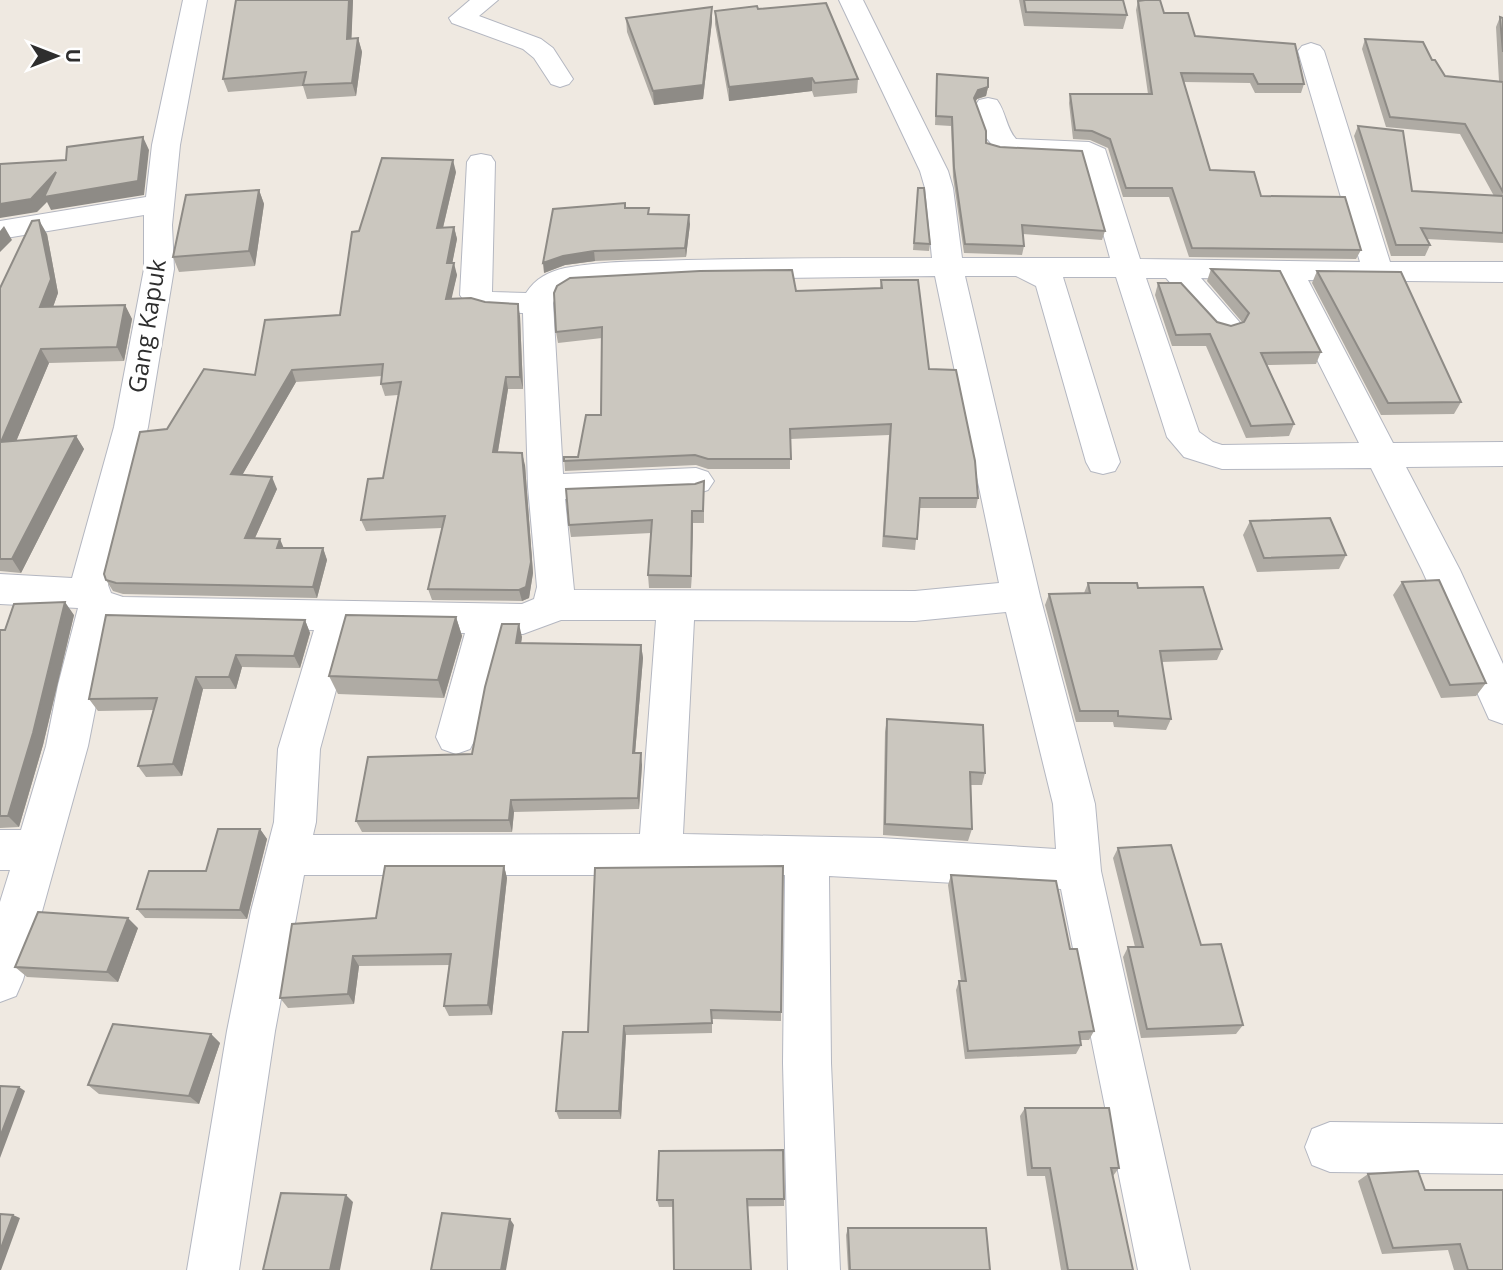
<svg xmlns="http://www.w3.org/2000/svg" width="1503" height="1270" viewBox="0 0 1503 1270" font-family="'Open Sans',sans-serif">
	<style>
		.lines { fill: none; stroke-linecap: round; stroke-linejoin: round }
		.minor-casing { stroke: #b4b7c1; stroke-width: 2 }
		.minor { fill: #fff; fill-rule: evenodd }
		.wall { fill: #afaba4 }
		.shaded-wall { fill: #8e8b86 }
		.building { fill: #cbc7bf; stroke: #8e8b86; stroke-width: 2 }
		.labels { text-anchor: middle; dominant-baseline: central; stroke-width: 7; stroke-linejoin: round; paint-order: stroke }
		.street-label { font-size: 24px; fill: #2e2e2e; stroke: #fff }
	</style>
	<rect width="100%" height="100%" fill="#efe9e1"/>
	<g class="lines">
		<g class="minor-casing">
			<path id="minor" d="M183,0H207L180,145L172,225L174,269L148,427L108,585L111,593L123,597L522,604L534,599L537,587L528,487L523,313C500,312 473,316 460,295L467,162L471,156L481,154L491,156L495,162L492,292L526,293C536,278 548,272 565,268C604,260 648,262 687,260C769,258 850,258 932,258L925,188L920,171L839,0H863L948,171L953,188L962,258H1110L1082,158L999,153L984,135L975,106L979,100L988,98L997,100C1006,112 1006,128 1016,139L1089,142L1105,149L1140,259L1360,262L1298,51L1302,46L1311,43L1320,46L1324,51L1390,262H1503V282L1308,280L1393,443L1503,442V466L1406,467L1460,570L1503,664V724L1489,719L1422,570L1371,468L1222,469L1184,457L1167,437L1116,277H1063L1120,462L1115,471L1103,474L1091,471L1086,462L1036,286L1016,276H965L1040,596L1095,804L1101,871L1190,1270H1138L1061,889L829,876L831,1063L840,1270H788L783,1063L785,875H304L275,1031L239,1270H187L227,1031L251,911L274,822L278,749L314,630L120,627L112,624L88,746L23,980L16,996L0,1002V902L10,870H0V830H21L46,746L58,685L78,608L0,604V574L72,578L114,427L144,269V215L0,239V221L146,197L152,145ZM935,276L999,583L915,591L574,590L565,499L696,494L708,490L714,481L708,472L696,468L563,474L553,303L556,295L571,286L700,279ZM1146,278H1166L1215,332L1226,335L1237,332L1242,325L1201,278L1277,280L1359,443L1222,445L1213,442L1199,432ZM1006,612L1053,804L1056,849L881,838L683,834L694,620L915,621ZM561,620H656L640,834L313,835L316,822L320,749L352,631L465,633L436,737L442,749L456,754L470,749L476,737L503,634H523Z
				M470,0H498L479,16L541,39L553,48L573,79L569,84L560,87L551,84L534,58L523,49L452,23L449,18Z
				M1330,1122L1503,1124V1174L1330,1172L1312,1165L1305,1147L1312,1129Z"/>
		</g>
		<use href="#minor" class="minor"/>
	</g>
	<path class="wall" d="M236,0H353L351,39L358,38L362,52L356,96L307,99L303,86L228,92L223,79Z
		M1019,0H1123L1127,15L1123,29L1024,26Z
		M1138,1L1164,13L1195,36L1304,84L1301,93H1255L1250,83L1184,82L1210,170L1261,196L1361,250L1356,259L1189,257L1169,197H1123L1108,148L1090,140L1073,139L1069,103L1070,94H1148L1136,10Z
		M758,9L858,79L857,93L814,97L812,91L729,101L715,24V11Z
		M1500,17L1503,18V243L1427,239L1430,245L1425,256H1391L1354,136L1358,126L1412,191L1494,196L1460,134L1386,127L1362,49L1365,39L1445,76L1499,81L1496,27Z
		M626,18L712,21L703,99L654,105L627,32Z
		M937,74L988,87L986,96L977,99L975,102L986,143L1105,231L1102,240L1023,234L1024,246L1022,255L964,253L953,177L951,126L935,125Z
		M456,172L443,228L454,227L457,239L452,263L457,275L451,298L520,316L523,389H508L498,452L525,465L533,573L529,598L522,601L432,600L428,589L442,528L366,531L361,520L383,478L398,395L385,396L381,384L382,376L296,382L242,475L277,489L255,538L284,548H323L327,560L317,598L123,594L113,591L106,580L167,429L255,375L340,315L359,231Z
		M918,188L930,244L929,251L913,250Z
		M259,190L264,204L255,266L179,272L173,257Z
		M625,208L690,224L686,257L595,261L565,265L544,273Z
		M47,234L58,293L53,307L125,305L132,319L124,361L49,363L16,441L76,436L84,449L21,573L0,571V288Z
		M1211,269L1321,352L1316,364L1267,365L1294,424L1289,436L1246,438L1206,346H1172L1155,295L1158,283L1217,322L1231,326L1242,322L1207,281Z
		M1317,271L1461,402L1454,414L1381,415L1312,283Z
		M881,280L929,369L978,498L976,508H919L915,550L882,547L889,435L790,439V469H708L696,465L565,471L564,457H578L601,415L602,338L558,343L556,332L796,291L880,288Z
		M704,481V523H693L691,588H649L648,575L651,533L571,537L569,525Z
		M1250,521L1346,555L1339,569L1257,572L1243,535Z
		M1402,582L1486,683L1476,696L1441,698L1393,595Z
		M1088,583L1222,649L1217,660L1162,662L1171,719L1166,730L1114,727L1113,722H1076L1045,605L1049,594L1084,593Z
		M74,615L43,745L19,827L0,828V630H5Z
		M456,617L462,636L444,698L338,694L329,676Z
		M305,620L310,633L300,668L242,667L236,689H203L182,776L146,777L138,766L153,710L98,711L89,699Z
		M522,637L521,643L641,645L643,658L635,753L642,765L639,809L514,812L512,832H362L356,821L472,754Z
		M887,719L985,773L982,785H971L972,829L968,841L883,835L885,732Z
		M260,829L267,839L247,919L145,918L137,909L206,871Z
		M1118,848L1201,945L1243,1025L1236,1034L1141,1038L1123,957L1128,947H1135L1113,858Z
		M504,866L507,878L492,1015L449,1016L444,1006L449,965L359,966L354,1004L288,1008L280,998L376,918Z
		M595,868L781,1012V1021L712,1019V1033L626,1035L621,1119H559L556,1111L588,1032Z
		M951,875L1094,1031L1089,1040H1080L1081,1045L1076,1054L965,1059L956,990L959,981H961L948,885Z
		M138,928L118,982L27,977L15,967Z
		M211,1034L220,1043L199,1104L99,1094L88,1085Z
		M1025,1108L1119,1168L1113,1176L1133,1270H1061L1045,1176H1027L1020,1116Z
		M1368,1174L1425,1190L1503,1270H1454L1448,1250L1382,1254L1358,1181Z
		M784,1199V1206L659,1207L657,1200Z
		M848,1228L990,1270H848L846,1235Z"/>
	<path class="shaded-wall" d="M349,0H353L351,52L347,39Z
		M712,7V21L703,99L654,105L653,91Z
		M358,38L362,52L356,96L352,83Z
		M812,78V91L729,101V87Z
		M988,87L986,96L977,99L972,107L974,98L978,90Z
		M143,137L149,150L144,195L51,210L47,202L37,212L0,218V204L56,172Z
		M453,160L456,172L440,240L437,228Z
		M259,190L264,204L255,266L249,251Z
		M689,215L690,224L686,257L685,248Z
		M39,220L47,234L58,293L48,321L40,307Z
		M4,226L12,240L0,252V231Z
		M454,227L457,239L450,275L447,263Z
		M594,251L595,261L565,265L544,273L543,263L563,256Z
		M454,263L457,275L449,310L446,299Z
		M518,304L520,316L523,389L520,377Z
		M125,305L132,319L124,361L117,347Z
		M41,349L49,363L10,456L1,442Z
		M292,370L296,382L236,486L231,474Z
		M506,377L508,389L496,463L493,452Z
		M76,436L84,449L21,573L12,559Z
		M522,453L525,465L533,573L529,598L522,601L519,590Z
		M272,477L277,489L250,549L245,538Z
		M692,511L693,523L691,588V576Z
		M280,539L285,551L277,548Z
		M323,548L327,560L317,598L313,587Z
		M65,602L74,615L43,745L19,827L8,816Z
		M456,617L462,636L444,698L438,680Z
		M305,620L310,633L300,668L294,656Z
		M519,624L522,637L519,656L516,643Z
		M641,645L643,658L634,766L633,753Z
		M236,655L242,667L236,689L229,677Z
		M196,677L203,689L182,776L173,764Z
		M641,753L642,765L639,809L638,798Z
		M511,800L514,812L512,832L509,820Z
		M260,829L267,839L247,919L240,910Z
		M504,866L507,878L492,1015L488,1005Z
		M128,918L138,928L118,982L107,972Z
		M353,956L359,966L354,1004L348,994Z
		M624,1026L626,1035L621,1119L619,1111Z
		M211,1034L220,1043L199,1104L189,1096Z
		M19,1087L25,1091L0,1158V1137Z
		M346,1195L353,1202L340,1270H330Z
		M13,1215L20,1218L1,1270H0V1251Z
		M510,1219L514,1225L506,1270H501Z"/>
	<path class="building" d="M236,0H349L347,39L358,38L352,83L303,85L306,72L223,79Z
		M1024,0H1123L1127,15L1026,12Z
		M1145,0H1160L1164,13H1188L1195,36L1295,44L1304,84H1258L1253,74L1181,73L1210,170L1254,172L1261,196L1345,197L1361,250L1192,248L1172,188H1126L1110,139L1092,131L1075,130L1070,94H1152L1138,1Z
		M826,3L858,79L815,83L812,78L729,87L715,11L757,6L758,9Z
		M712,7L703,85L653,91L626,18Z
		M1500,17L1503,18V52Z
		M1365,39L1423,42L1432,60H1435L1445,76L1503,82V192L1465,124L1390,117Z
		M937,74L988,78V87L978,90L974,98L986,131V143L1000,147L1082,151L1105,231L1022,225L1024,246L965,244L954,168L952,117L936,116Z
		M1358,126L1403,131L1412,191L1503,196V233L1421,228L1430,245H1396Z
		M143,137L138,181L44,197L56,172L31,199L0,204V164L66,160L67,147Z
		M382,158L453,160L437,228L454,227L447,263H454L446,299L471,298L485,302L518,304L520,377H506L493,452L522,453L531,562L526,587L519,590L428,589L445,516L361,520L368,479L383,478L401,382L381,384L383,364L292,370L231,474L272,477L245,538L280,539L277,548H323L313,587L116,583L106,580L104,574L140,432L167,429L204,369L255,375L265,320L340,315L352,232L359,231Z
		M918,188H924L930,244L914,243Z
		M259,190L249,251L173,257L186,195Z
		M625,203V208H649L648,214L689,215L685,248L594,251L563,256L543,263L553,209Z
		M39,220L51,279L40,307L125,305L117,347L41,349L1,442L76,436L12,559H0V288L32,221Z
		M1211,269L1280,271L1321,352L1261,353L1294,424L1251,426L1210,334L1176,335L1158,283H1181L1217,322L1231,326L1244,322L1249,313Z
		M792,270L796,291L882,288L881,280H918L929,369L956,370L975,461L978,498H920L917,539L884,536L891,424L790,429L791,459H708L695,455L564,461V457H578L586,415H601L602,327L556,332L554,293L557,286L570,278L700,271Z
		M1317,271L1401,272L1461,402L1388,403Z
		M704,481L703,511H692L691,576L648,575L652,520L569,525L566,489L695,484Z
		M1330,518L1346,555L1264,558L1250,521Z
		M1439,580L1486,683L1450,685L1402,582Z
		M1088,583H1137L1138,588L1203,587L1222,649L1160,651L1171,719L1118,716V711H1080L1049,594L1090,593Z
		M65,602L33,733L8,816H0V630H5L14,604Z
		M106,615L305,620L294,656L236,655L229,677H196L173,764L138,766L157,698L89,699Z
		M346,615L456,617L438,680L329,676Z
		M502,624H519L516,643L641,645L633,753H641L638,798L511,800L509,820L356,821L368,757L472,754L485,687Z
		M887,719L983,725L985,773L970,772L972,829L885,824Z
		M218,829H260L240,910L137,909L149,871H206Z
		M1171,845L1201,945L1221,944L1243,1025L1147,1029L1128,947H1143L1118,848Z
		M385,866H504L488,1005L444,1006L451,954L353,956L348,994L280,998L292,924L376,918Z
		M783,866L781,1012L711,1010L712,1023L624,1026L619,1111H556L563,1032H588L595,868Z
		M951,875L1056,881L1070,949H1077L1094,1031L1079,1032L1081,1045L968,1051L959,981H966Z
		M38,912L128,918L107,972L15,967Z
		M113,1024L211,1034L189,1096L88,1085Z
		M0,1086L19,1087L0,1137Z
		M1025,1108H1109L1119,1168H1111L1133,1270H1068L1050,1168H1032Z
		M783,1150L784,1199H747L751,1270H674L673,1200H657L659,1151Z
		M1418,1171L1425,1190H1503V1270H1468L1460,1244L1393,1248L1368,1174Z
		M281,1193L346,1195L330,1270H263Z
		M442,1213L510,1219L501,1270H431Z
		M0,1214L13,1215L0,1251Z
		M848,1228H986L990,1270H850Z"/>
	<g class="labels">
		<g class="street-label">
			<text transform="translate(146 326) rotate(-81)">Gang Kapuk</text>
		</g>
	</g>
	<g transform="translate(56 56) rotate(90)" stroke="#ffffff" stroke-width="5" paint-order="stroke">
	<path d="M0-5L12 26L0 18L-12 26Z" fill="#2e2e2e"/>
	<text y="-10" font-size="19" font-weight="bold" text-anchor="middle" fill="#2e2e2e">U</text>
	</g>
</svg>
